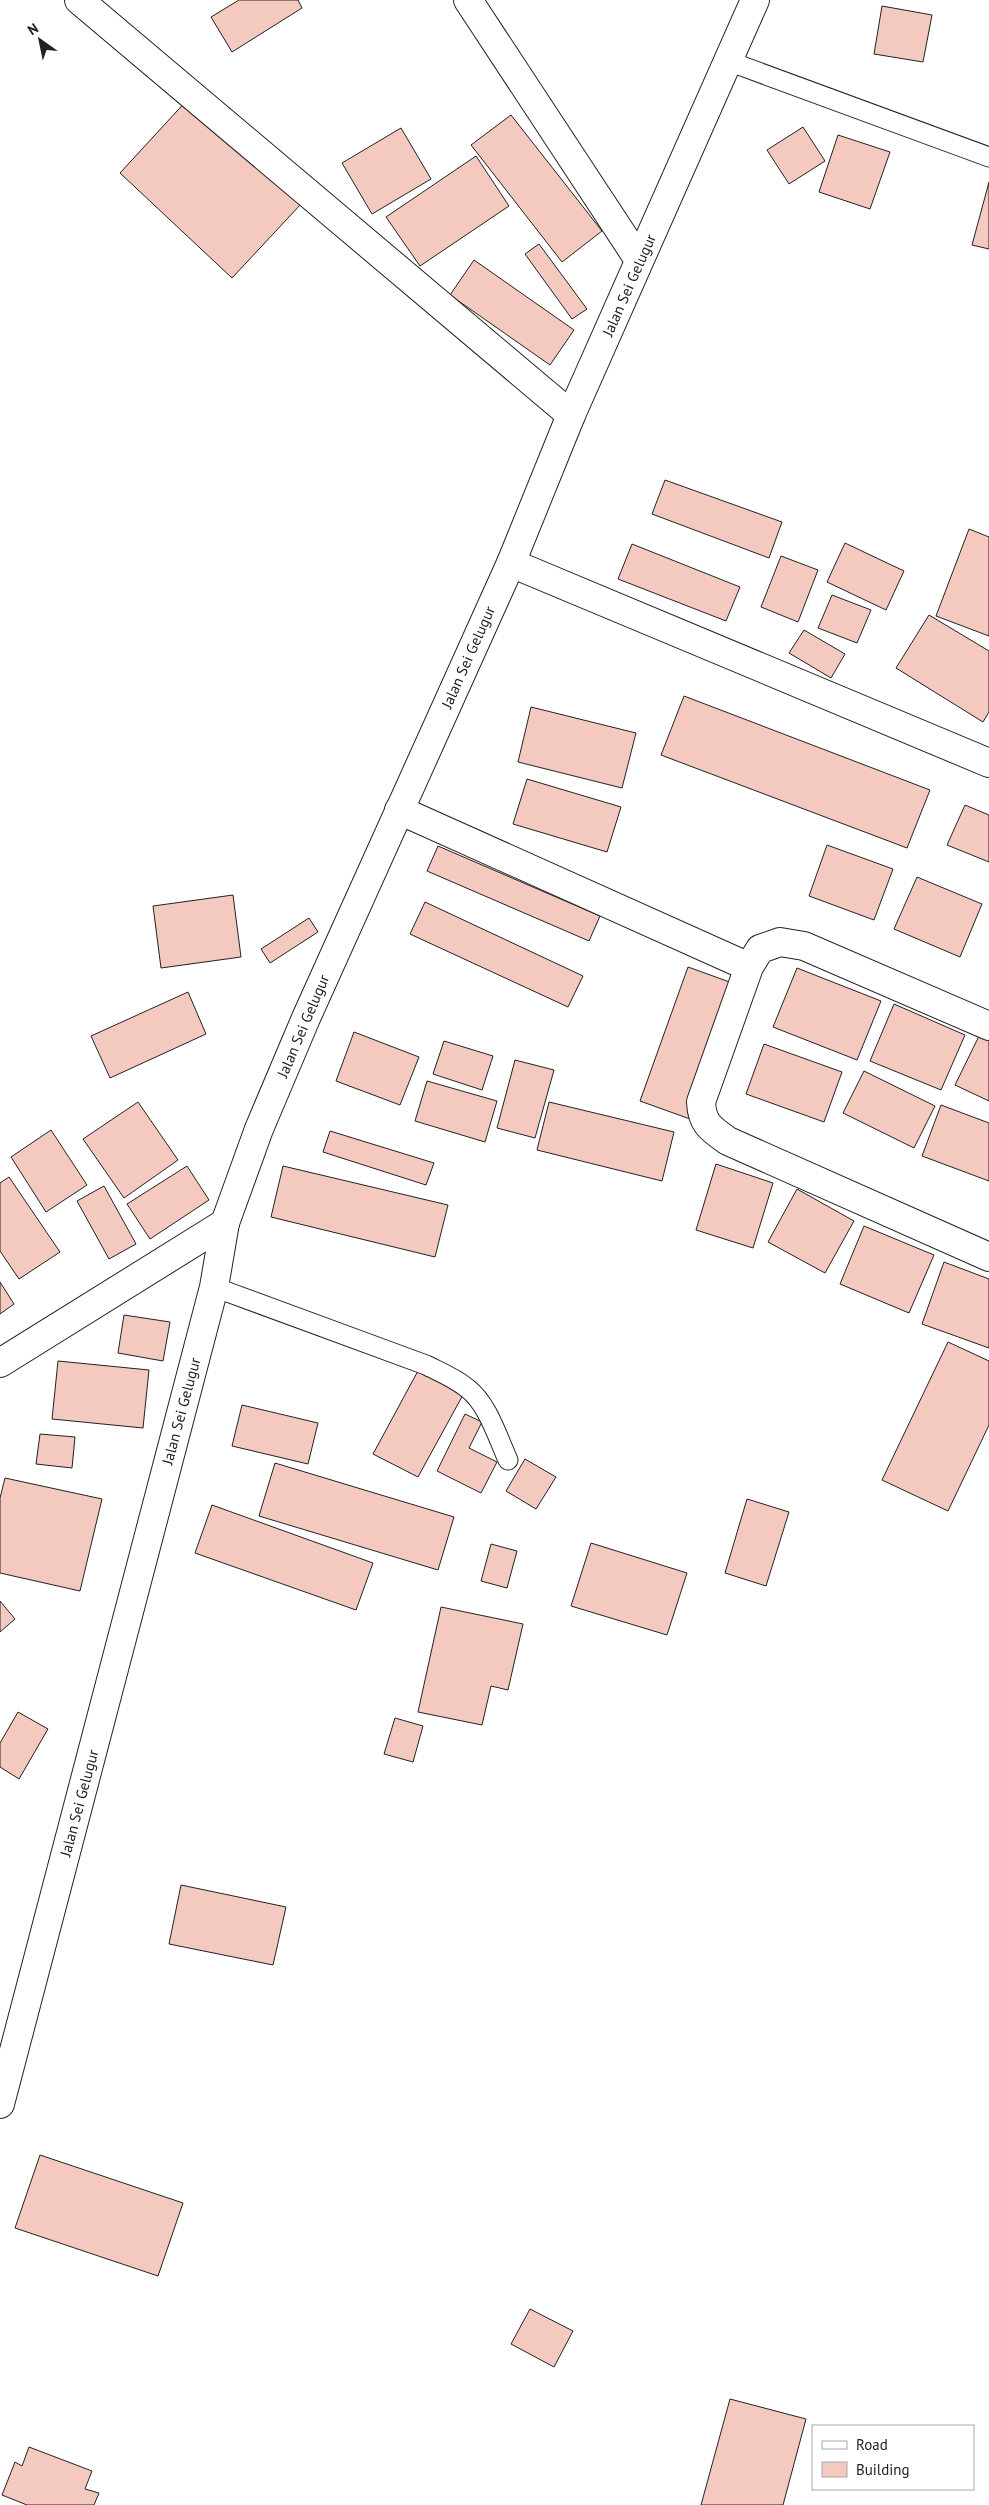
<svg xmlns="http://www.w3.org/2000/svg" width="989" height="2505" viewBox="0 0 989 2505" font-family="'PT Sans',sans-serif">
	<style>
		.building { fill: #f3c9c0; stroke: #222 }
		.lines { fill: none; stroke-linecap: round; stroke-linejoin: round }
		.service-casing { stroke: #222; stroke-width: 21 }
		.minor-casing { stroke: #222; stroke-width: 30 }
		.secondary-casing { stroke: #222; stroke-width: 30 }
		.service { stroke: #fff; stroke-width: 19 }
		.minor { stroke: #fff; stroke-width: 28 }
		.secondary { stroke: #fff; stroke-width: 28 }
		.labels { text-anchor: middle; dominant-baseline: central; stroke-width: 4; stroke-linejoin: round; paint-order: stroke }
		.street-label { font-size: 15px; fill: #222; stroke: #fff }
	</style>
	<rect width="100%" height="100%" fill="#fff"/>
	<path class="building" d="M239,0H298L302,8L232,52L211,17Z
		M882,6L932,15L923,62L874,54Z
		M189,98L302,203L232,278L120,173Z
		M511,115L602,231L562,262L471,145Z
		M803,127L825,161L789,184L767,150Z
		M401,128L431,179L372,214L342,163Z
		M838,135L890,152L870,209L819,192Z
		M476,156L509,206L420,266L386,217Z
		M989,182V249L972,245Z
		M539,244L587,309L572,319L525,254Z
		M474,260L574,330L550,365L450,295Z
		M665,480L782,522L769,558L652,514Z
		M969,529L989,537V636L936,616Z
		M845,543L904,571L886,610L827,582Z
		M632,544L740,587L726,621L618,579Z
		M781,556L818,570L798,622L761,607Z
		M832,595L871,610L857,643L818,628Z
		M929,615L989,651V712L983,722L896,668Z
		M804,630L845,654L831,678L789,653Z
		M684,696L930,790L907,848L661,755Z
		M531,707L636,733L622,788L518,762Z
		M527,779L621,807L607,852L513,824Z
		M965,805L989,815V862L947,845Z
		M827,845L893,869L874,920L809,896Z
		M438,846L600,916L589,941L427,871Z
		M917,877L982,904L960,957L894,929Z
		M233,895L241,957L161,968L153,906Z
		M425,902L583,976L568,1007L410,934Z
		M309,918L318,932L270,963L261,949Z
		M688,967L738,985L690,1119L640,1101Z
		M797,968L881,1001L857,1060L773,1027Z
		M188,992L206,1034L110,1078L91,1036Z
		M894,1004L965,1035L941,1090L870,1061Z
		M354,1032L419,1057L400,1105L336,1081Z
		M980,1034L989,1038V1101L955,1085Z
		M444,1041L493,1056L482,1090L433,1074Z
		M764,1044L842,1072L824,1122L746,1094Z
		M515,1060L554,1070L535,1138L497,1128Z
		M864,1071L935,1106L914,1148L843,1113Z
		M427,1081L497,1101L485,1142L415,1121Z
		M138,1102L178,1160L124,1198L83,1139Z
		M549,1102L674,1132L662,1181L537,1150Z
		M941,1105L989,1123V1181L922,1156Z
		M51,1130L87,1185L46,1212L11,1157Z
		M330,1131L434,1163L426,1185L323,1152Z
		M716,1164L773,1183L753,1248L696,1230Z
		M187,1166L209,1200L150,1239L127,1204Z
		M283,1166L448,1205L435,1257L271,1217Z
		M9,1177L60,1252L19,1279L0,1251V1183Z
		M104,1186L136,1244L109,1259L77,1201Z
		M797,1189L854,1221L825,1273L768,1242Z
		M864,1226L934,1255L909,1313L840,1284Z
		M944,1262L989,1279V1348L922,1324Z
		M0,1282L14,1304L0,1314Z
		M124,1315L170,1322L163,1361L118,1353Z
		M948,1342L989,1361V1425L948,1511L882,1480Z
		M58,1361L149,1370L143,1428L52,1419Z
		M419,1369L464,1393L418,1477L373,1454Z
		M242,1405L318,1423L308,1464L232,1446Z
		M465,1414L482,1422L469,1448L497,1462L481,1493L437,1471Z
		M40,1434L75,1437L72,1468L36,1464Z
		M525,1459L556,1477L536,1509L506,1491Z
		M275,1463L454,1517L438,1570L259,1516Z
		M5,1478L102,1499L80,1591L0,1573V1498Z
		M747,1499L789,1512L766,1586L725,1573Z
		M212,1505L373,1563L356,1610L195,1553Z
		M591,1543L687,1573L667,1635L571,1606Z
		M491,1544L517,1551L507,1588L481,1581Z
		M0,1601L15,1619L0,1632Z
		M441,1607L523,1624L508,1690L491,1686L482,1725L418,1712Z
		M18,1712L48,1729L19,1779L0,1767V1743Z
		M395,1718L423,1726L413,1762L384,1754Z
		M181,1885L286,1907L273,1965L169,1944Z
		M40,2155L183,2203L158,2276L15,2228Z
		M530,2309L573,2331L554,2367L511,2344Z
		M730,2399L806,2419L783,2505H701Z
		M29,2447L92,2471L85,2489L99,2493L94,2505H27L2,2495L15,2462L22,2466Z"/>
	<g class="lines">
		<g class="service-casing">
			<path id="service" d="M728,61L989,157
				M214,1287L426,1365C440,1372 455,1378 467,1388C488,1404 497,1436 508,1460"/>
		</g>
		<g class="minor-casing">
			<path id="minor" d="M79,0L571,415
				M468,0L639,260
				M511,563L989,763
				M399,810L749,967
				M989,1026L804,946L780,942L760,949L749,967L701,1102C702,1124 711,1129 728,1141L989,1257
				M0,1363L225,1223"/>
		</g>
		<g class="secondary-casing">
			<path id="secondary" d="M0,2104L214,1287L225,1223L259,1129L306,1018L511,563L571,415L755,0"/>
		</g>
		<use href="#service" class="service"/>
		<use href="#minor" class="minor"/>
		<use href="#secondary" class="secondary"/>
	</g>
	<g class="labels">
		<g class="street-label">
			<text transform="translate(629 285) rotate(-66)">Jalan Sei Gelugur</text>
			<text transform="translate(468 657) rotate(-66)">Jalan Sei Gelugur</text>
			<text transform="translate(303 1026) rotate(-67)">Jalan Sei Gelugur</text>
			<text transform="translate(181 1411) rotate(-75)">Jalan Sei Gelugur</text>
			<text transform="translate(79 1803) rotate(-75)">Jalan Sei Gelugur</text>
		</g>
	</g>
	<rect x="812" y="2425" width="162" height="65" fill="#ffffff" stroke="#a7a7a7"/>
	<rect x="822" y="2441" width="25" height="8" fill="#ffffff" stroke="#a7a7a7"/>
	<text x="856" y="2450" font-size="15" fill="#222222">Road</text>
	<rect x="822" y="2462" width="25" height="15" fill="#f3c9c0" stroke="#a7a7a7"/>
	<text x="856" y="2475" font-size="15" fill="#222222">Building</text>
	<g transform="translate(40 40) rotate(327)" stroke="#ffffff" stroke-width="4" paint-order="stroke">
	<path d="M0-4L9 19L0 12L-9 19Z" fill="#222222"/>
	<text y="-8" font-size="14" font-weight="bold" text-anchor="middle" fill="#222222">N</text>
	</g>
</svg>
